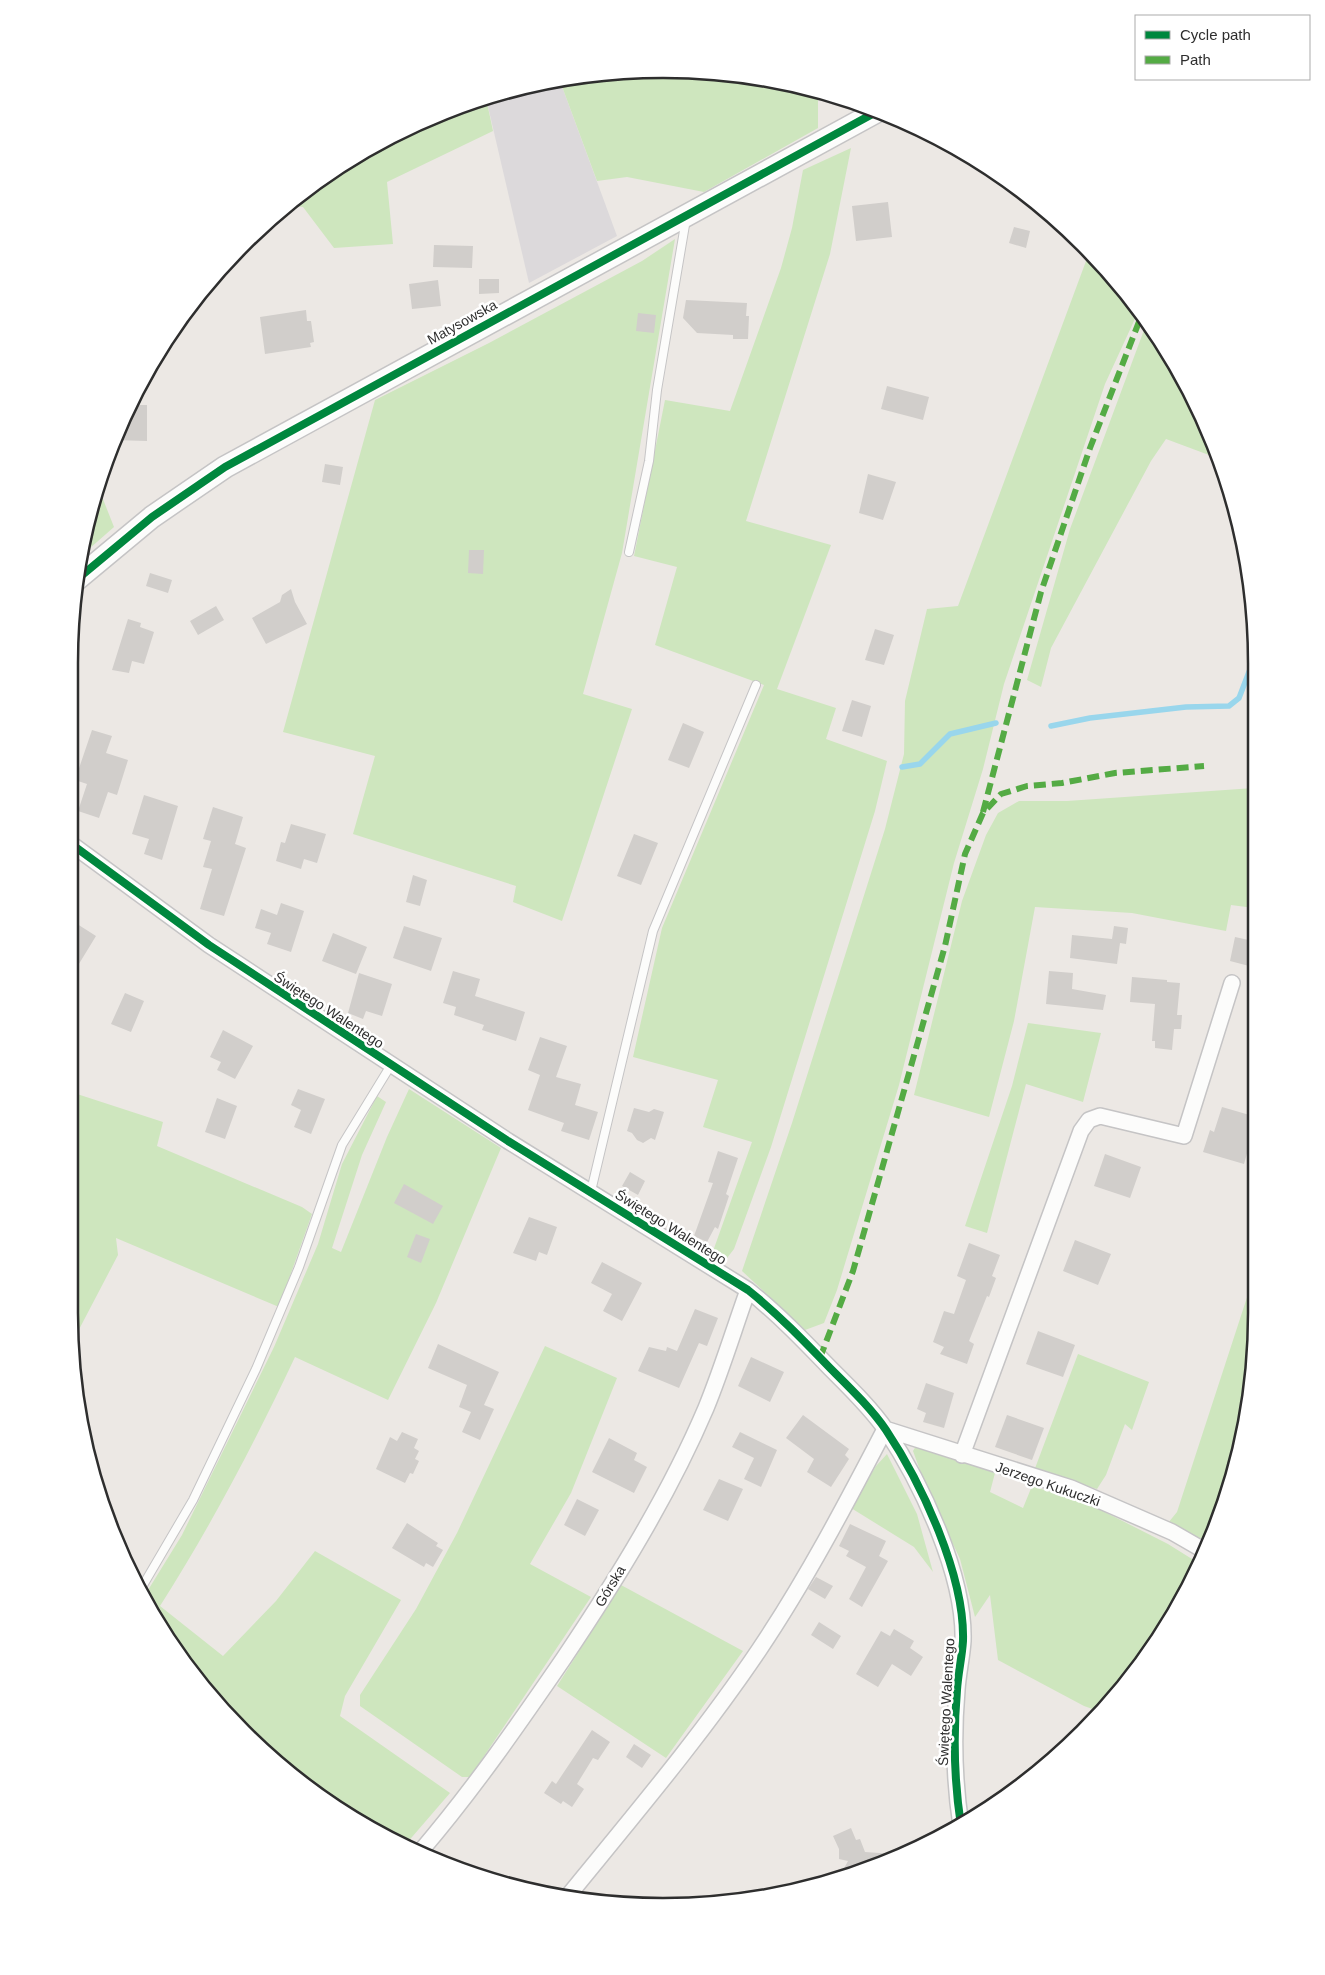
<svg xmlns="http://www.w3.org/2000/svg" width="1325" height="1975" viewBox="0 0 1325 1975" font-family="Helvetica,sans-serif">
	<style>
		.industrial { fill: #dcd9db }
		.green { fill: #cee6be }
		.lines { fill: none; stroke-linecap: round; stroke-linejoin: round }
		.stream { stroke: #99d6ec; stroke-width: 5.5 }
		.building { fill: #d1cecb }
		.lane-casing { stroke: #c5c4c5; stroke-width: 10 }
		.street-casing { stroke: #c5c4c5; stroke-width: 18 }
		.secondary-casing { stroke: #c5c4c5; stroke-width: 24 }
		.lane { stroke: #fcfcfb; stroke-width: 8 }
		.street { stroke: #fcfcfb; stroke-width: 15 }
		.secondary { stroke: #fcfcfb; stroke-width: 21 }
		.quiet { stroke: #54ab44; stroke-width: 6; stroke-dasharray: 12 6; stroke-linecap: butt }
		.cycleway-casing { stroke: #fff; stroke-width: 11 }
		.cycleway { stroke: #00873e; stroke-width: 8 }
		.labels { text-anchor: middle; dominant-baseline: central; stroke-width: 5; stroke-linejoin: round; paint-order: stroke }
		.street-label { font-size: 14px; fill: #2e2e2e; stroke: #fff }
		.rim { fill: none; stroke: #2e2e2e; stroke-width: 2.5 }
	</style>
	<rect width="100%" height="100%" fill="#ece8e4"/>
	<path class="industrial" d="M560,81L617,236L529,283L486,98L509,89Z"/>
	<path class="green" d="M624,70L740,74L818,92V128L704,192L627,177L597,181L560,81Z
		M486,98L493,131L387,182L393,244L334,248L303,207L286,205L301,191L400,130Z
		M851,148L830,254L746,521L831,545L777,689L836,708L826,739L887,761L875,811L771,1147L734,1249L724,1262L712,1254L752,1142L703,1127L718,1080L633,1057L662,928L764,685L655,645L677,567L634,556L665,400L730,411L781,268L792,228L803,170Z
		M675,239L622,553L583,694L632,709L562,921L513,902L516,886L353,834L375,756L283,732L375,400L489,343L642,261Z
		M1089,253L1134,301L1139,310L1105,384L1004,684L983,769L954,863L899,1085L837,1290L824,1323L805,1330L742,1271L792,1123L885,829L904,754L905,701L927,609L958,606Z
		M217,270L194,314L186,316L216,271Z
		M1147,322L1195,400L1217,458L1166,439L1151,461L1051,648L1041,687L1027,680L1070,529Z
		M97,484L114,527L81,556Z
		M1254,788V908L1231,905L1226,931L1132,913L1035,907L1014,1021L989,1117L914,1095L962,901L986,835L998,813L1019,801H1067Z
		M1028,1023L1101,1033L1083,1102L1026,1084L987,1233L965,1226L1012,1086Z
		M409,1089L501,1148L436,1303L388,1400L295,1357C255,1442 211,1526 160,1606L223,1656L276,1601L315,1551L401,1600L345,1696L340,1716L450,1793L406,1844L301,1783L242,1732L169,1643L145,1595L182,1535L274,1347L318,1244L342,1164L377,1096L386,1102L362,1155L332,1248L341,1252L387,1137Z
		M74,1093L163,1122L157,1146L302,1207L312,1214L279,1307L116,1238L118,1255L74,1339Z
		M1252,1282L1251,1390L1225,1503L1208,1544L1168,1523L1177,1512Z
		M545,1346L617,1378L571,1493L530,1564L591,1597L470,1777H462L360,1706V1695L416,1609L457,1533Z
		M1078,1354L1149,1382L1132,1430L1125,1424L1106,1475L1097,1489L1034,1471Z
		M916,1446L995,1473L990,1492L1023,1508L1032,1486L1089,1504L1168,1544L1200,1564L1195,1575L1109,1704L1101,1712L1084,1706L998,1660L990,1595L975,1617L960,1559L925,1484L913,1451Z
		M887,1454L917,1514L933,1572L914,1547L851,1508L876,1466Z
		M621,1585L743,1651L666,1758L557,1686Z"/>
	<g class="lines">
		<path class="stream" d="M1051,726L1090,718L1186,707L1229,706L1239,698L1252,664L1255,663
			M902,767L920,764L950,734L996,723"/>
	</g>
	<path class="building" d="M888,202L892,237L856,241L852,206Z
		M1014,227L1030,231L1026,248L1009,243Z
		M434,245L473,246L472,268L433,267Z
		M479,279H499V293L479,294Z
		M438,280L441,306L412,309L409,284Z
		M686,300L747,303L746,316H749L748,339H733V335L697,333L683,318Z
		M306,310L307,321H311L314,342L310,343L311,347L265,354L260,317Z
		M638,313L656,315L654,333L636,331Z
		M887,386L929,397L923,420L881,409Z
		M128,405H147V441L113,440Z
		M325,464L343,467L340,485L322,482Z
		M868,474L896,482L883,520L859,513Z
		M469,550H484L483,574L468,573Z
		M150,573L172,580L168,593L146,586Z
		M291,589L295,602L307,624L266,644L252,618L280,602L282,595Z
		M216,606L224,620L198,635L190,621Z
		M128,619L141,623L140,627L154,632L144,664L132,661L129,673L112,670Z
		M875,629L894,635L884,665L865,660Z
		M852,700L871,706L862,737L842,731Z
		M683,723L704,732L689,768L668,760Z
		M92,730L112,736L106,753L128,760L117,795L108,792L99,818L78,811L87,784L75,780Z
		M144,795L178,806L162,860L144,854L149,839L132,834Z
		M213,807L243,817L235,844L246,848L224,916L200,909L212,869L203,867L211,841L203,839Z
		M291,824L326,834L317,863L304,859L301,869L276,861L281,842L285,843Z
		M634,834L658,843L641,885L617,876Z
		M413,875L427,880L420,906L406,902Z
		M281,903L304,911L291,952L267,944L271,933L255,928L261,909L277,915Z
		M74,922L96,936L74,972Z
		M404,926L442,938L431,971L393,958Z
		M1114,926L1128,928L1126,944L1120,943L1117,964L1070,958L1072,935L1112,939Z
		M333,933L367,947L356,974L322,961Z
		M1235,937L1253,941V967L1230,961Z
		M453,971L480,979L475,996L525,1012L516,1041L482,1030L484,1025L454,1015L456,1007L443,1003Z
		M1049,971L1073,973L1072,989L1106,995L1103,1010L1046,1004Z
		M359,973L392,984L382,1016L366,1011L363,1019L348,1013Z
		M1132,977L1167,980V982L1180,983L1177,1015H1182L1181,1029H1174L1172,1050L1155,1048V1041H1152L1155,1004L1130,1002Z
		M125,993L144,1001L131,1032L111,1024Z
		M223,1030L253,1046L235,1079L217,1070L221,1062L210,1057Z
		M540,1037L567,1046L556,1077L581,1084L575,1105L598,1112L589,1140L561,1131L564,1123L528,1110L540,1075L528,1070Z
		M298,1089L325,1099L311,1134L294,1127L301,1110L291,1105Z
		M217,1098L237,1106L225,1139L205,1132Z
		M1222,1107L1253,1116L1252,1136L1244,1164L1203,1152L1210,1130L1214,1132Z
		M634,1108L649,1112L654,1109L664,1112L655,1140L651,1138L643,1143L637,1140L632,1133L627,1131Z
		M718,1151L738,1158L726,1194L729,1196L718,1229L715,1227L707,1242L694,1236L713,1183L708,1182Z
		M1105,1154L1141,1167L1130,1198L1094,1186Z
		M630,1172L645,1181L638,1195L622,1186Z
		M404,1184L443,1206L433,1224L394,1203Z
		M529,1217L557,1227L547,1255L539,1252L536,1261L513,1253Z
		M416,1234L430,1239L421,1263L407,1257Z
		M1075,1240L1111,1254L1098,1285L1063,1271Z
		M969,1243L1000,1255L992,1276L996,1278L989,1297L987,1296L969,1341L974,1344L967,1364L940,1354L944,1347L933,1342L944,1311L954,1314L966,1280L957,1276Z
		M602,1262L642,1283L622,1321L603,1311L612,1294L591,1283Z
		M695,1309L718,1318L707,1346L699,1343L679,1388L638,1371L649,1347L666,1351L667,1347L677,1351Z
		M1038,1331L1075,1345L1063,1377L1026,1364Z
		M438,1344L499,1372L484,1405L494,1409L480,1440L462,1432L471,1412L459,1407L467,1385L428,1368Z
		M751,1357L784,1372L770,1402L738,1386Z
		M926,1383L954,1393L944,1428L923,1422L926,1413L917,1409Z
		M803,1415L849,1449L845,1455L849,1459L831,1487L807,1472L814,1459L786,1438Z
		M1007,1415L1044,1428L1032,1460L995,1447Z
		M402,1432L418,1439L414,1448L419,1451L415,1459L419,1461L413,1474L410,1473L405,1483L376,1469L390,1437L397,1441Z
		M740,1432L777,1450L761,1487L744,1479L754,1458L732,1447Z
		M609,1438L637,1453L634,1460L647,1467L634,1493L592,1472Z
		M719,1479L743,1489L728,1521L703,1510Z
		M577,1499L599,1510L585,1536L564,1525Z
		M407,1523L438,1543L436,1546L443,1550L433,1567L426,1563L424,1567L392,1548Z
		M850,1524L886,1541L879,1556L888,1561L862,1607L849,1599L866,1567L846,1556L849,1551L839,1546Z
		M816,1577L833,1586L825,1599L808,1589Z
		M819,1622L841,1636L833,1649L811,1635Z
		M894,1629L914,1641L910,1648L923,1657L911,1676L892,1664L878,1687L856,1674L881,1631L890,1636Z
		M592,1730L610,1742L598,1760L593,1758L577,1784L584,1789L572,1807L563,1801L561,1804L544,1793L552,1781L556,1784Z
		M634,1744L651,1755L642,1768L626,1757Z
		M851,1828L856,1840L860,1839L865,1852L894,1854L840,1876L848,1861L839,1859V1849L833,1836Z"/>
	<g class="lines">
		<g class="lane-casing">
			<path id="lane" d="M629,552L649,461L657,390L686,219
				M591,1191L653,931L756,685
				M142,1587L193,1500L256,1369L299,1267L342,1145L391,1065"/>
		</g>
		<g class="street-casing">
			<path id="street" d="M74,846L209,945L508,1141L748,1290C778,1314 804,1341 830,1368C849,1387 871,1408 886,1430C922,1484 965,1576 963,1641C962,1657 958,1674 957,1690C953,1736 954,1780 961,1826
				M962,1455L1081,1131L1089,1120L1100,1116L1184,1136L1232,983
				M420,1852C473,1790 518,1725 564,1658C617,1579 669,1495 706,1408C722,1369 734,1329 748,1290
				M568,1896C634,1815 701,1736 759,1650C806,1580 846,1504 885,1429L1071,1488L1172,1532L1205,1551"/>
		</g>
		<g class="secondary-casing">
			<path id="secondary" d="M75,581L152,517L225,467L878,111"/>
		</g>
		<use href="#lane" class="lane"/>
		<use href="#street" class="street"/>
		<use href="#secondary" class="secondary"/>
		<path class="quiet" d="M983,812L1041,592L1090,448L1142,314
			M820,1358L853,1271L945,946L965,854L983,813L1001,794L1027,786L1062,783L1115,773L1204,766"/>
		<g class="cycleway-casing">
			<path id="cycleway" d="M75,581L152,517L225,467L878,111
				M74,846L209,945L508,1141L748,1290C778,1314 804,1341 830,1368C849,1387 871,1408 886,1430C922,1484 965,1576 963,1641C962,1657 958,1674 957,1690C953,1736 954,1780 961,1826"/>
		</g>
		<use href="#cycleway" class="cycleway"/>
	</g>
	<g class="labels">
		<g class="street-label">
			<text transform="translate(462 322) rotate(-29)">Matysowska</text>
			<text transform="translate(329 1010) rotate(33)">Świętego Walentego</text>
			<text transform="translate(671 1227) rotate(32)">Świętego Walentego</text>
			<text transform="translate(1048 1484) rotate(19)">Jerzego Kukuczki</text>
			<text transform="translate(610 1586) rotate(-59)">Górska</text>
			<text transform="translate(946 1702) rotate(-87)">Świętego Walentego</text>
		</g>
	</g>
	<path d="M0 0H1325V1975H0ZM663 78H663A585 585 0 0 1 1248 663V1313A585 585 0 0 1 663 1898H663A585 585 0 0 1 78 1313V663A585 585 0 0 1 663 78Z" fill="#fff" fill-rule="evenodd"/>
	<path class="rim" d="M663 78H663A585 585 0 0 1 1248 663V1313A585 585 0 0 1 663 1898H663A585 585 0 0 1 78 1313V663A585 585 0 0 1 663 78Z"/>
	<rect x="1135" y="15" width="175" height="65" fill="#ffffff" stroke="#ababab"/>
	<rect x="1145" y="31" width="25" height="8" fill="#00873e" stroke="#ababab"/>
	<text x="1180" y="40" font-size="15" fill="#2e2e2e">Cycle path</text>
	<rect x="1145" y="56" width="25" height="8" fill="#54ab44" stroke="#ababab"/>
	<text x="1180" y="65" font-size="15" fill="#2e2e2e">Path</text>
</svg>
